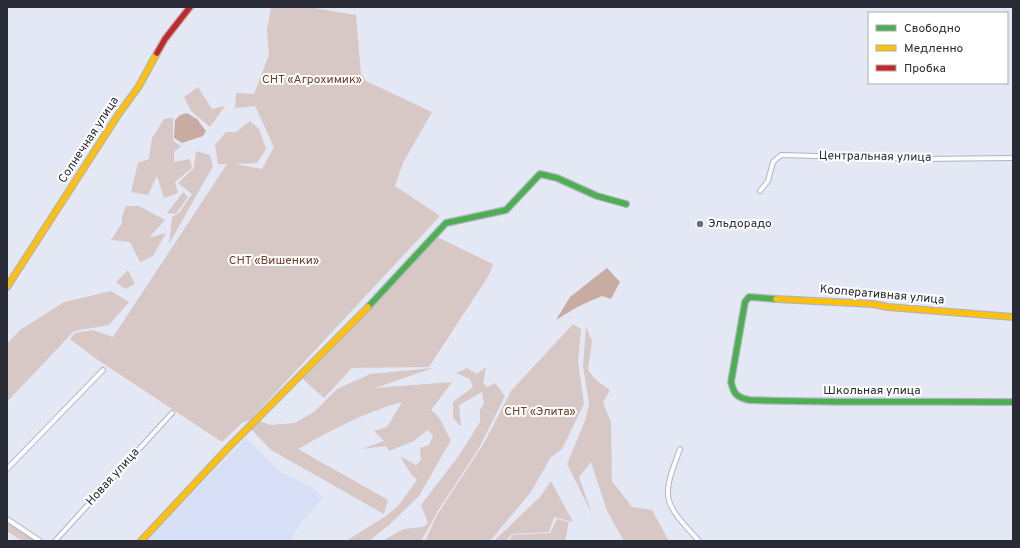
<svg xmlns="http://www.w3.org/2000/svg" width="1020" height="548" viewBox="0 0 1020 548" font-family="Overpass,sans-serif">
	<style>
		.built { fill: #d8e0f8 }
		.green { fill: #d7c8c5 }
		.water { fill: #c8aca1 }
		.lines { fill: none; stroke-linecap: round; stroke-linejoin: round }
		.street-casing { stroke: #b0b4bf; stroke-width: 6 }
		.fast-casing { stroke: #b0b4bf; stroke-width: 8 }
		.slow-casing { stroke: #b0b4bf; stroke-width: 8 }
		.jam-casing { stroke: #b0b4bf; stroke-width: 8 }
		.street { stroke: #fbfcfd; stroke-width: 4 }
		.fast { stroke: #4caf50; stroke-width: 5.5 }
		.slow { stroke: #ffc107; stroke-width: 5.5 }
		.jam { stroke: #c62828; stroke-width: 5.5 }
		.poi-dot { fill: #6a6e79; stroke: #fff; stroke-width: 1.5 }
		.labels { text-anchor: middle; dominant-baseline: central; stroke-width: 4; stroke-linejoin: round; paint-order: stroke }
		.park-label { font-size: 12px; fill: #753c1f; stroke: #fff }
		.street-label { font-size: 12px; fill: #292c37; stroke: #fff }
		.poi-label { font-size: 12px; fill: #292c37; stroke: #fff; text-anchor: start }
	</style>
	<rect width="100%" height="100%" fill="#e3e8f4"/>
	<path class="built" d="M246,438L280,472L310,486L323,497L302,522L290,541H146Z"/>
	<path class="green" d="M271,7H308L356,15L361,74L366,81L432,112L403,163L395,186L440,216L250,420L242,423L222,442L95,358L70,339L75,333L93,330L113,337L227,164H218L215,145L226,132H236L250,121L259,129L266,149L257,163L235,164L262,169L274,147L255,106L235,108L236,93L254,94L269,55L267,30Z
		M198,87L212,109L225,106L210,127L191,111L184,97Z
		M173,118V141L181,146L174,152V162L190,159L192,168L175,182L178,193L164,198L157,176L148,195L131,192L138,163L149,159L152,138L164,119Z
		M196,151L210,155L213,166L169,244L172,217L179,213L192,194L178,183L194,168Z
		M183,192L188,197L176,214L167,213Z
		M126,206H139L165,220L149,238L166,233L153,256L140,262L130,242L111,240L122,223V216Z
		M437,237L493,264L489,275L429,367L352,368L324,398L302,378Z
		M128,270L135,284L125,289L116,282Z
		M111,291L129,302L109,325L74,331L7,402V344L20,330L64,302Z
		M573,324L581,329L578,361L584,404L562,449L551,457L531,492L490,541H425L437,515L484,443L511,391Z
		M586,327L592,341L588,370L597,381L610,390L603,402L611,423L612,481L632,507L652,510L669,541H624L607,511L591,462L579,477L592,514L567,464L585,421L589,404L583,366Z
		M486,367L483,383L487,387L495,383L505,396L479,448L439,509L421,541H382L404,529L423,527L428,523L421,505L460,454L480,422V410L484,403L482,392L459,405L461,427L453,418V402L473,387L470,379L456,373L467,368L477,374Z
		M433,368L375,388L452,382L431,410C443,419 443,428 451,440L419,496L390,524L369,541H346L386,516L399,505L417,480L411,474L400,456L416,465L421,460L420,448L429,445L433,436L428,430L414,441L389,451L386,446L362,449L384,441L374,431L387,427L402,402C365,412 331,430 298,449L388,500L384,514L271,450L250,428L260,421L271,425L295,423L314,412L337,389L370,374Z
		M551,481L573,522L554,517L549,532L512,534L506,541H494L540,497Z
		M557,519L569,522L565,541H510L512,535L550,533Z
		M7,522L36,541H22L7,531Z"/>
	<path class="water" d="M187,113L197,119L206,131L203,136L182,143L174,138L175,120L180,115Z
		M607,268L620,282L611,299L602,296L579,306L556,320L570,297Z"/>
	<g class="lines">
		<g class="street-casing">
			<path id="street" d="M760,191L768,181L773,162L781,155L922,159L1013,158
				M680,449C661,499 662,501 699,541
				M7,469L103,370
				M7,519L40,541
				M55,541L172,413"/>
		</g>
		<g class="fast-casing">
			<path id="fast" d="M776,299L749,297L745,302L731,382C734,394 736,397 749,400C837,403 925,401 1013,402
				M368,307L446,223L506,210L540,174L557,178L597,196L626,204"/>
		</g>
		<g class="slow-casing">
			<path id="slow" d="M7,287L118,115L139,86L157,53
				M776,299L873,304L888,307L1013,317
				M141,541L227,449L368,307"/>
		</g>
		<g class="jam-casing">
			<path id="jam" d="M157,53L165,39L190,7"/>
		</g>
		<use href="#street" class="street"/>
		<use href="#fast" class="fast"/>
		<use href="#slow" class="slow"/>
		<use href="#jam" class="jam"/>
	</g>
	<circle class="poi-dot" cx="700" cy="224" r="4"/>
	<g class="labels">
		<g class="park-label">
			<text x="312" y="80">СНТ «Агрохимик»</text>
			<text x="274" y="261">СНТ «Вишенки»</text>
			<text x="540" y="412">СНТ «Элита»</text>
		</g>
		<g class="street-label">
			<text transform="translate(89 140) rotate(-57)">Солнечная улица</text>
			<text transform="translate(875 157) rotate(1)">Центральная улица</text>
			<text transform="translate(882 295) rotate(5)">Кооперативная улица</text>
			<text x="872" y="391">Школьная улица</text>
			<text transform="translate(113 477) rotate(-48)">Новая улица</text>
		</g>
		<g class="poi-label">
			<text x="708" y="224">Эльдорадо</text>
		</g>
	</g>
	<rect width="1020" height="548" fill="none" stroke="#292c37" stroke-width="16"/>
	<rect x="868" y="12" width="140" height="72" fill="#ffffff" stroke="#a9abaf"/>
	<rect x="876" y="25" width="20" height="6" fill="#4caf50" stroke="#a9abaf"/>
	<text x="904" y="32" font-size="12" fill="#292c37">Свободно</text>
	<rect x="876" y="45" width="20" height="6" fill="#ffc107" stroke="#a9abaf"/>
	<text x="904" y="52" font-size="12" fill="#292c37">Медленно</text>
	<rect x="876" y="65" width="20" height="6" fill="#c62828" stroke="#a9abaf"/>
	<text x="904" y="72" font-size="12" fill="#292c37">Пробка</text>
</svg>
